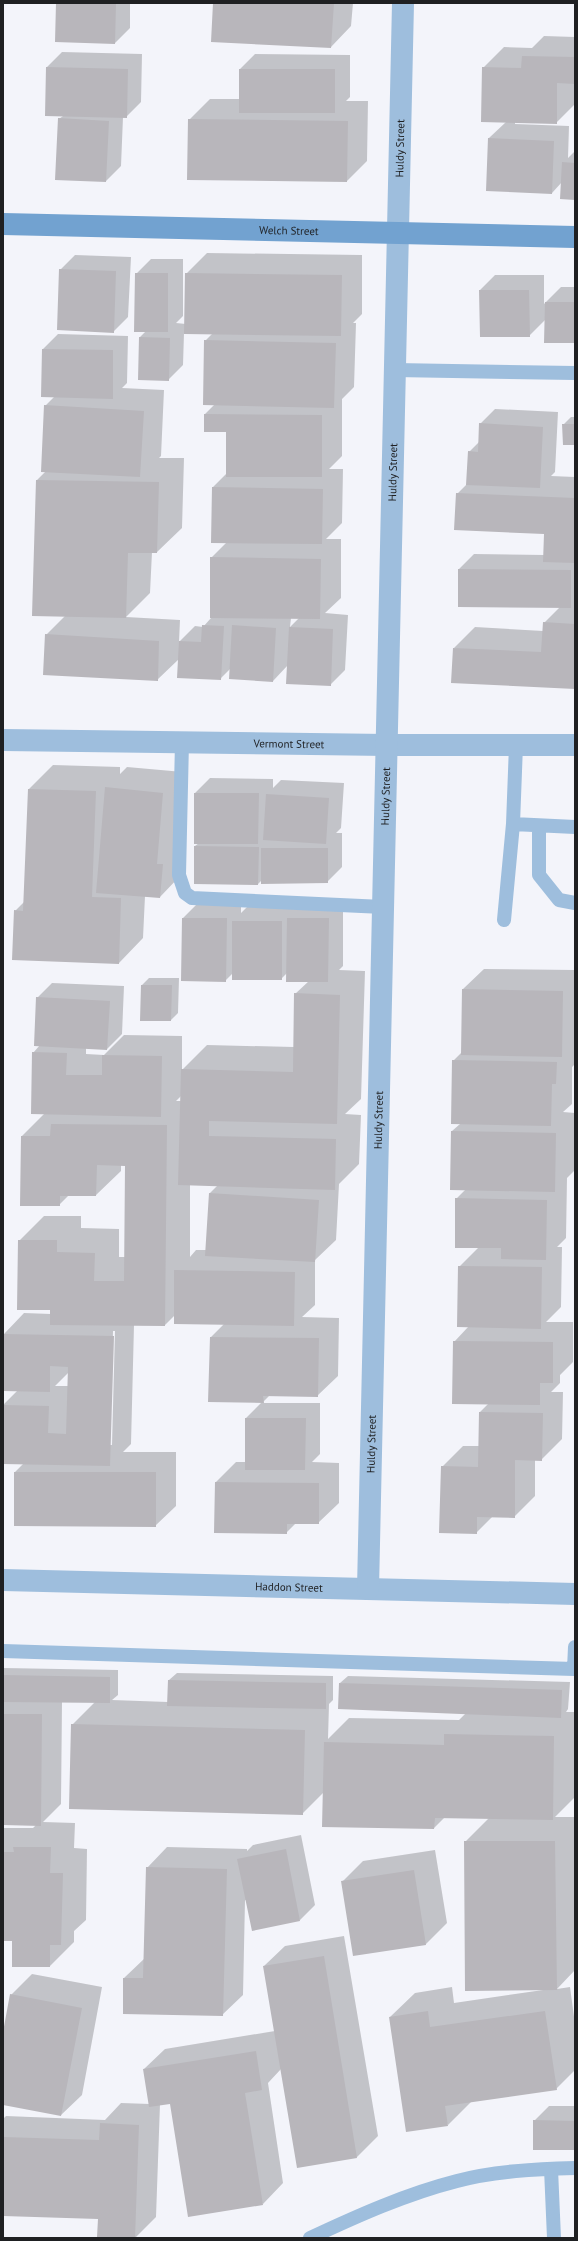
<svg xmlns="http://www.w3.org/2000/svg" width="578" height="2241" viewBox="0 0 578 2241" font-family="'PT Sans',sans-serif">
	<style>
		.shadow { fill: #0003; fill-rule: evenodd }
		.building { fill: #b8b6bb }
		.lines { fill: none; stroke-linecap: round; stroke-linejoin: round }
		.lane { stroke: #9ebedd; stroke-width: 14 }
		.street { stroke: #9ebedd; stroke-width: 22 }
		.secondary { stroke: #72a2d0; stroke-width: 22 }
		.labels { text-anchor: middle; dominant-baseline: central; stroke-width: 3.5; stroke-linejoin: round; paint-order: stroke }
		.street-label { font-size: 11px; fill: #1f2022; stroke: #fff }
	</style>
	<rect width="100%" height="100%" fill="#f3f4fa"/>
	<path class="shadow" d="M57,3H130V28L115,43Z
		M214,3H353L351,26L331,47Z
		M544,36L575,37V104L556,123L515,122V124L569,126L568,158L575,151V199L562,182L552,193L489,138L506,122L483,68L504,47L532,48Z
		M62,52L142,54L141,102L126,117H123L121,166L106,181L59,119L63,116L47,67Z
		M255,54L350,55V97L346,101H368L367,161L347,181L189,120L210,99H240V69Z
		M207,253L362,255V314L353,323H356L354,387L342,399V456L329,469H343L342,523L326,539H341V598L325,613L348,615L345,670L330,685L288,665L273,681L230,669L220,679L179,659L157,680L46,635L65,616L33,615L37,480L46,471L45,406L54,397L43,349L58,334L128,336L127,383L122,388L164,390L161,456L159,458H184L182,528L157,552H152L150,593L126,617L180,620L179,642L195,626L203,627L211,618V558L227,542L213,487L227,473V431L205,414L215,404L205,341L213,333H184L183,365L168,380L140,337L146,331L136,274L151,259H183V316L176,323L186,324V274ZM291,618H299L290,627Z
		M75,255L131,257L128,317L113,332L60,270Z
		M495,275H544V304L561,287H575V342L545,320L529,336L480,290Z
		M495,409L558,412L555,472L551,476L575,477V688L454,648L475,627L543,631L544,623L560,607L459,569L474,554L545,555V533L457,494L468,483L469,452L479,442L480,424Z
		M571,417H575V444L563,425Z
		M53,765L120,767V774L127,767L183,772L180,876L160,897L145,896L143,938L119,963L15,911L25,901L29,789Z
		M210,778L273,779V788L281,780L344,783L341,828L336,833H342V867L327,882L262,880L258,884L195,846L199,843L195,793Z
		M198,903L241,904V913L248,906L343,904V966L339,970L365,971L361,1099L345,1114L361,1115L359,1164L339,1184L336,1240L315,1260V1305L302,1317L339,1318L338,1376L317,1396H269L262,1403H320V1454L312,1462L339,1463V1503L318,1523H296L286,1533L216,1482L236,1462H246V1418L262,1402L209,1401L211,1337L224,1324L175,1315L165,1325H134L131,1444L123,1452H176V1506L155,1526L15,1472L24,1463H3V1405L18,1390H3L4,1334L24,1313L51,1314V1309L19,1241L44,1216H81V1228L119,1229V1257H125L126,1165H121V1171L96,1195H69L59,1205L22,1136L45,1113L33,1053L40,1045L37,998L52,983L124,986L122,1034L107,1049L86,1048V1054L104,1055L124,1035L182,1036V1070L207,1045L294,1047L295,994L309,981L287,973L281,979L233,973L225,981L183,918ZM181,1096V1101H176ZM190,1184L218,1185L210,1193L207,1250H196L190,1257ZM113,1331H115L112,1445H110ZM69,1372L68,1386H55Z
		M484,969L575,970V1064L572,1067V1104L563,1112L575,1113V1170L567,1178L566,1238L557,1247H562L561,1307L546,1322H573V1362L560,1375V1383L551,1392H563L562,1439L542,1459H535V1496L514,1517L493,1516L476,1533L442,1467L463,1446H479L480,1412L489,1403L454,1342L469,1326L459,1267L479,1247L456,1199L466,1189L452,1131L460,1124L453,1061L462,1052L463,989Z
		M149,978H179L178,1013L171,1020L142,985Z
		M3,1668L118,1670V1695L112,1700L168,1702L169,1680L177,1673L333,1676V1700L329,1704L328,1739L349,1718L459,1720L466,1713L340,1683L348,1676L570,1682L568,1709L566,1712H575V1797L555,1817H575V1970L557,1989L570,1987L575,2024V2070L556,2089L472,2101L448,2125L390,2017L415,1993L452,1987L454,2003L543,1990L465,1842L489,1818L445,1817L434,1828L324,1792L302,1814L72,1725L95,1702H62L61,1804L43,1822L75,1823L74,1848L87,1849L86,1920L74,1931V1942L50,1966L13,1940H3V1828H33L36,1825L3,1824Z
		M301,1835L315,1905L300,1920L245,1900L243,1995L222,2015L124,1978L145,1958L147,1868L167,1847L247,1849V1851L253,1845Z
		M435,1850L447,1923L426,1944L354,1955L342,1882L363,1861Z
		M344,1936L378,2136L357,2157L298,2167L281,2069L268,2083L283,2183L263,2204L170,2103L160,2104L156,2217L135,2238L98,2236L99,2218L3,2215V2119L6,2116L105,2120L121,2103L150,2104L144,2069L165,2049L275,2031L264,1966L285,1946Z
		M32,1974L102,1987L82,2095L61,2115L3,2104V2037L11,1995Z
		M549,2106H575V2149L534,2121Z"/>
	<path class="building" d="M56,3H116L115,44L55,42Z
		M213,3H334L331,48L211,42Z
		M522,56L575,57V84L557,83V124L481,122L482,67L521,68Z
		M46,67L128,69L127,118L45,116Z
		M239,69H335V113H239Z
		M58,118L109,121L106,182L55,180Z
		M188,119L348,121L347,182L187,180Z
		M488,138L554,141L552,194L486,191Z
		M562,162L575,163V200L560,199Z
		M59,269L116,271L114,333L57,330Z
		M135,273H168V332H134Z
		M185,273L342,275L341,336L184,334Z
		M479,290H529L530,337H480Z
		M545,302H575V343H544Z
		M139,337L170,338L169,381L138,380Z
		M204,340L336,343L334,408L203,405Z
		M42,349L113,350V399L41,397Z
		M44,405L144,411L140,477L41,472Z
		M204,414L322,415V477H226V432H204Z
		M479,423L543,427L540,488L466,485L468,451L478,452Z
		M562,424H575V445H563Z
		M36,480L159,482L157,553H128L126,618L32,616Z
		M212,487L323,489L322,544L211,543Z
		M456,493L575,498V563L543,562L544,534L454,530Z
		M210,557L321,559L320,619L210,618Z
		M458,569L571,570V608L458,607Z
		M543,622L575,624V689L451,683L453,648L541,652Z
		M202,625L224,626L221,680L177,678L179,641L201,642Z
		M232,625L276,628L273,682L229,679Z
		M289,627L333,629L331,686L286,684Z
		M45,634L159,641L158,681L43,675Z
		M105,787L163,793L157,864H163L160,898L96,893Z
		M28,789L96,791L92,897L121,898L119,964L12,960L14,910L23,911Z
		M194,793H259L258,844H194Z
		M266,794L329,798L326,844L263,840Z
		M194,846L259,847L258,885L194,884Z
		M261,848H328V883L261,884Z
		M182,918H227L226,982L181,981Z
		M287,918H329L328,982H286Z
		M232,921H282V980H232Z
		M141,985H172L171,1021H140Z
		M462,989L563,991L562,1057L461,1055Z
		M294,993L340,995L337,1124L209,1121V1136L336,1139L335,1190L178,1185L181,1069L293,1072Z
		M36,997L110,1001L107,1050L34,1046Z
		M32,1052L67,1053L66,1075H102V1055L162,1056L161,1117L31,1114Z
		M452,1060L557,1062L556,1084H552L551,1126L451,1124Z
		M51,1124L167,1125L165,1326L50,1325V1310H17L18,1240H57V1252L95,1253L94,1281H124L125,1166L97,1165L96,1196H60V1206H20L21,1136H50Z
		M451,1131L556,1133L555,1192L450,1190Z
		M209,1193L319,1200L315,1262L205,1256Z
		M455,1198L547,1200L546,1260L501,1259V1248H455Z
		M458,1266L542,1267L541,1329L457,1327Z
		M174,1270L295,1272L294,1326L174,1324Z
		M3,1334L114,1336L110,1466L3,1464V1405L49,1406L48,1433L66,1434L68,1367L50,1366V1392L3,1391Z
		M210,1337L319,1338L318,1397L263,1396L264,1403L208,1402Z
		M453,1341L553,1342V1383H540V1405L452,1404Z
		M479,1412L543,1413L542,1461L515,1460V1518L477,1517V1534L439,1533L441,1466L478,1467Z
		M245,1418H306L305,1470H245Z
		M14,1472H156V1527L14,1526Z
		M215,1482L319,1483V1524H287V1534L214,1533Z
		M3,1675L110,1677V1703L3,1702Z
		M168,1680L326,1683V1709L167,1706Z
		M339,1683L562,1690L561,1718L338,1709Z
		M3,1714H42L41,1826L3,1825Z
		M71,1724L305,1730L303,1815L69,1809Z
		M444,1734L554,1736L553,1820L435,1818L434,1829L322,1827L324,1742L444,1745Z
		M464,1841H555L557,1990L465,1991Z
		M13,1847H51L50,1873H63L61,1945H50V1967H12V1941H3V1852H14Z
		M286,1849L300,1921L252,1931L237,1859Z
		M146,1867L227,1869L223,2016L123,2014V1978H143Z
		M414,1870L426,1945L353,1956L341,1881Z
		M324,1956L357,2158L297,2168L263,1966Z
		M10,1994L82,2008L61,2116L3,2105V2032Z
		M428,2011L430,2027L545,2011L557,2090L445,2106L448,2126L406,2132L389,2017Z
		M256,2051L262,2090L245,2093L263,2205L188,2217L170,2104L149,2107L143,2069Z
		M533,2120L575,2121V2150H533Z
		M100,2123L139,2125L135,2238L97,2237L98,2219L3,2216V2137L99,2140Z"/>
	<g class="lines">
		<path class="lane" d="M395,370L575,373
			M182,742L179,875L185,893L192,898L383,907
			M513,824L516,745
			M539,826V875L559,900L575,903
			M504,920L513,824L575,827
			M3,1651L574,1669L575,1647
			M551,2169L554,2238
			M310,2238C357,2216 406,2194 457,2181C493,2171 538,2169 575,2168"/>
		<g class="street">
			<path id="s1" d="M3,740L387,745H575"/>
			<path id="s2" d="M3,1580L575,1594"/>
			<path id="s3" d="M368,1589L403,3"/>
		</g>
		<path class="secondary" id="s4" d="M3,224L575,237"/>
	</g>
	<g class="labels">
		<g class="street-label">
			<text stroke="none"><textPath href="#s3" startOffset="1441">Huldy Street</textPath></text>
			<text stroke="none"><textPath href="#s4" startOffset="286">Welch Street</textPath></text>
			<text stroke="none"><textPath href="#s3" startOffset="1117">Huldy Street</textPath></text>
			<text stroke="none"><textPath href="#s1" startOffset="286">Vermont Street</textPath></text>
			<text stroke="none"><textPath href="#s3" startOffset="793">Huldy Street</textPath></text>
			<text stroke="none"><textPath href="#s3" startOffset="469">Huldy Street</textPath></text>
			<text stroke="none"><textPath href="#s3" startOffset="145">Huldy Street</textPath></text>
			<text stroke="none"><textPath href="#s2" startOffset="286">Haddon Street</textPath></text>
		</g>
	</g>
	<rect width="578" height="2241" fill="none" stroke="#1f2022" stroke-width="8"/>
</svg>
